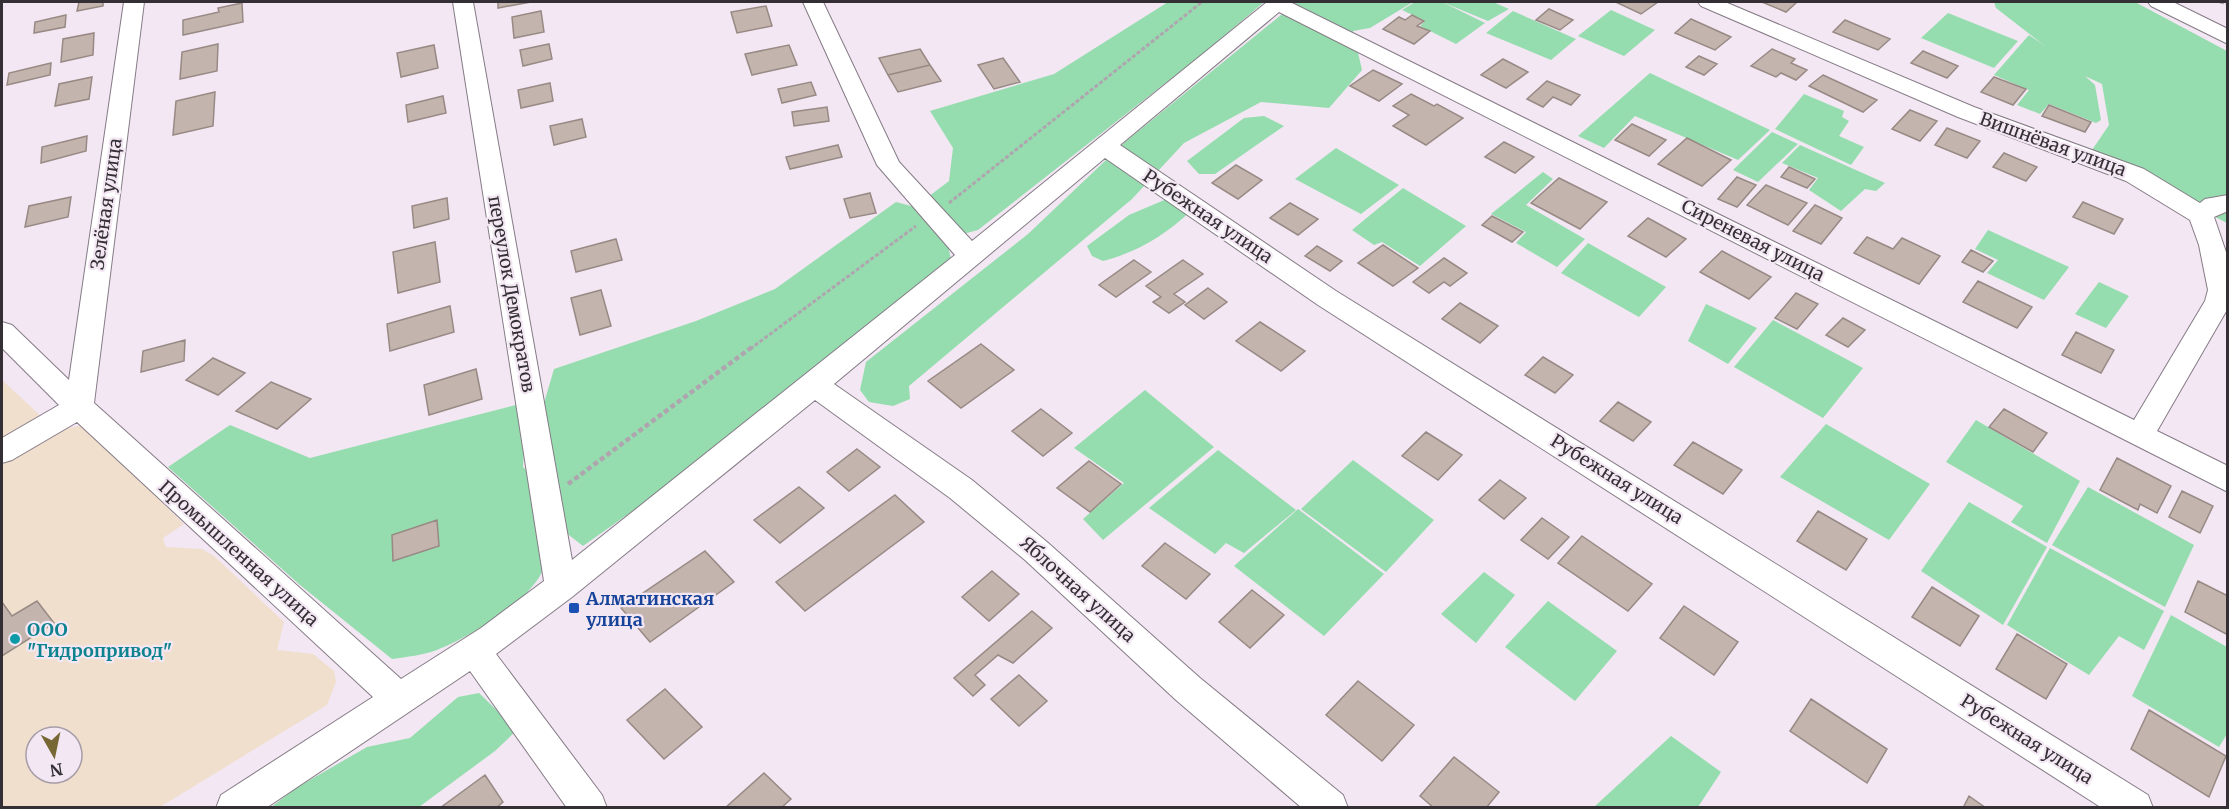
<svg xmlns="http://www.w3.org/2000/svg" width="2229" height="809" viewBox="0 0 2229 809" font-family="Merriweather,serif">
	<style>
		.industrial { fill: #f0dfcd; fill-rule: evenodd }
		.green { fill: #95ddae }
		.building { fill: #c3b4ae; stroke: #988984; stroke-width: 1.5 }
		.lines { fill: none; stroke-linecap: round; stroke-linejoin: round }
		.minor-casing { stroke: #857b86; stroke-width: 2 }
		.path-far1 { stroke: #aea5af; stroke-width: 3; stroke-dasharray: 4 2; stroke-linecap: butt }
		.path { stroke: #aea5af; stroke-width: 4.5; stroke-dasharray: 5 3; stroke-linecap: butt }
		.minor { fill: #fff; fill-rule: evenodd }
		.transit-dot { fill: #1a4fb4; stroke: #f2e7f3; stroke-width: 2 }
		.culture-dot { fill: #0f9aa8; stroke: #f2e7f3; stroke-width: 2 }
		.labels { text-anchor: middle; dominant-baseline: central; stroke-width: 4.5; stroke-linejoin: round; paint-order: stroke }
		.street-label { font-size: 18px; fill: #332f34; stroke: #f2e7f3 }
		.transit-label { font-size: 18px; font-weight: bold; fill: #164399; stroke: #f2e7f3; text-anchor: start }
		.culture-label { font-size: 18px; font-weight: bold; fill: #0d838f; stroke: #f2e7f3; text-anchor: start }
	</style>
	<rect width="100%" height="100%" fill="#f2e7f3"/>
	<path class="industrial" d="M2,380L44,419L2,444Z
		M83,425L184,524L163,538L166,547L202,549L214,556L284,622L277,650L313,654L334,671L336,682L327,705L160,807H2V465L60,430ZM36,737H72V773H36Z"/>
	<path class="green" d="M1168,2H1264L1205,52L978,230L963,234L928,197L949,181L953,148L930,111L1054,74Z
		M1297,2H1413L1370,28L1353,31L1362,70L1329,108L1261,102L1184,143L1132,199L909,386L910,399L893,406L869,402L860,390L866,362L1028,234L1125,142Z
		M1415,2H1493L1509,9L1488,21L1442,2L1485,23L1456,44L1420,26L1425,21L1402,10Z
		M1994,2H2135L2227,51V223L2090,153L2109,125L2102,84L2085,76L2095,85L2101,120L2096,123L2049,104L2040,114L2017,105L2029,90L1994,75L2029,35L2045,46L1996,8Z
		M1611,10L1655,30L1624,56L1578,36Z
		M1513,11L1576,39L1551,60L1486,33Z
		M1948,13L2018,41L1994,68L1921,38Z
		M1650,73L1770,130L1738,160L1635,116L1604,148L1578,136Z
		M1804,94L1844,111L1842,117L1849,121L1839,136L1864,147L1851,165L1775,129Z
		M1264,116L1284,126L1215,174H1199L1187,161L1244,118Z
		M1772,132L1798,144L1758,182L1733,170Z
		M1800,145L1885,183L1876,191L1865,189L1841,211L1809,190L1818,178L1782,163Z
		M1336,148L1399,185L1361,214L1295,179Z
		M1543,172L1553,179L1526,205L1585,239L1557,267L1516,243L1526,232L1491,214Z
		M1403,188L1466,226L1420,266L1382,242L1374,245L1352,230Z
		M1169,198L1191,211C1165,235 1138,252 1103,261L1092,256L1087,246L1129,215Z
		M896,202L915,207L948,245L951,260L719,450L583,546L565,532L542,410L554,369L696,321L775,289Z
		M1988,230L2069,267L2044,300L1987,273L1998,260L1975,249Z
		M1588,243L1666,287L1639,317L1561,273Z
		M2099,282L2129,296L2106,328L2075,314Z
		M1706,304L1757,328L1728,364L1688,341Z
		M1773,320L1863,368L1823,418L1734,367Z
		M1145,390L1214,447L1103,540L1083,519L1124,483L1074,448Z
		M527,402L523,467L533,476L544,567C533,600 470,637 437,650C423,655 407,657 392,659L300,585L168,467L230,425L310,458Z
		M1976,420L2080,481L2047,543L2011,522L2023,506L1946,462Z
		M1826,424L1930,484L1889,540L1780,477Z
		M1218,450L1296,510L1244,553L1226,543L1215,554L1149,508Z
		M1353,460L1434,520L1386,572L1301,509Z
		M2088,487L2194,545L2165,607L2052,545Z
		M1969,502L2047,547L2003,625L1921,571Z
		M1298,509L1384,574L1324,636L1234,566Z
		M2050,548L2164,611L2144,650L2119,636L2089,675L2007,625Z
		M1484,572L1515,595L1476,643L1441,614Z
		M1548,601L1617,651L1575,701L1505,647Z
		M2171,615L2227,647V734L2219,747L2132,696Z
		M479,693L517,730L495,751L419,807L270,808L296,788L367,747L410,738L458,697Z
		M1671,736L1721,772L1698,807H1594Z"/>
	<path class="building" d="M79,2H103V6L77,11Z
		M498,2H531L498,8Z
		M1621,2H1658L1641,14L1618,3Z
		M1762,2H1797L1786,12Z
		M242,3L243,22L183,35V20L219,12L218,8Z
		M766,6L772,26L737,33L731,12Z
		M1549,9L1573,20L1560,30L1536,20Z
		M541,11L544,32L514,38L512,17Z
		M66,15L65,27L34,33L35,22Z
		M1412,15L1424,21L1417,26L1430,31L1414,44L1383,29L1399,17L1405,20Z
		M1691,19L1731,37L1715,50L1675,33Z
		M1845,20L1890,39L1878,50L1833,32Z
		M94,33L93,55L61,62L63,39Z
		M218,44L217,71L180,79L182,52Z
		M549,44L552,59L523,66L520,50Z
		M434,45L438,68L401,77L397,53Z
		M789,45L797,65L752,75L745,54Z
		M920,49L930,65L888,75L879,58Z
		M1772,49L1795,59L1791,63L1807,70L1796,80L1781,73L1776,77L1751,66Z
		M1923,51L1958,66L1947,78L1911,63Z
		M1699,56L1717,64L1704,75L1686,67Z
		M1003,58L1020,82L994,89L978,65Z
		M1503,59L1528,72L1506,88L1481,75Z
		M51,63L50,75L7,85L9,73Z
		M930,65L941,81L898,92L888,75Z
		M1373,70L1402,84L1379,101L1350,86Z
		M1823,75L1877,100L1863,112L1809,86Z
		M92,77L89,99L55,106L59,84Z
		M1994,77L2026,89L2013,105L1981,92Z
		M1547,81L1580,95L1571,105L1553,97L1543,107L1527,99Z
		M811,82L816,95L782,103L778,89Z
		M550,83L553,101L521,108L518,90Z
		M215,92L213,126L173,135L176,101Z
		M1411,94L1434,106L1437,104L1463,118L1426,145L1393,126L1409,115L1393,106Z
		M443,96L446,113L408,122L406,105Z
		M2049,105L2091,122L2085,132L2042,116Z
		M827,107L829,121L794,126L792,112Z
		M1910,110L1937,121L1920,141L1892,129Z
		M582,119L586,137L554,145L550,126Z
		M1632,124L1666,140L1649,156L1615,140Z
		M1947,128L1980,141L1967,158L1935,145Z
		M87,136L86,151L41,163L42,147Z
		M1687,138L1731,160L1702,186L1658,164Z
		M1504,142L1534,157L1515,173L1485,157Z
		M838,145L842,157L790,169L786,157Z
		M2004,153L2037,167L2026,181L1993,167Z
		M1236,165L1262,180L1238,199L1212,183Z
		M1789,167L1815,179L1807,188L1781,177Z
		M1737,177L1756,185L1737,207L1718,199Z
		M1559,178L1607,202L1580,229L1531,203Z
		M1766,185L1807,203L1788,225L1747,205Z
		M870,193L876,213L850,218L844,199Z
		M71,197L68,217L25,227L29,206Z
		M447,198L449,219L414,228L412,206Z
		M2083,202L2123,219L2114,234L2073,217Z
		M1290,203L1318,219L1298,235L1270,218Z
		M1815,205L1842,218L1821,244L1793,231Z
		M1492,216L1523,232L1512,242L1482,225Z
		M1648,218L1686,239L1666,257L1628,236Z
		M1867,237L1893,249L1902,238L1940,256L1919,284L1854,253Z
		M616,239L622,260L576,272L571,251Z
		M435,242L440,282L398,293L393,252Z
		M1383,245L1418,268L1393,286L1358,263Z
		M1317,246L1342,261L1330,271L1305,256Z
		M1971,250L1993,261L1983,272L1962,262Z
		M1722,251L1771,277L1749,299L1700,272Z
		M1444,258L1467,273L1450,286L1444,282L1429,293L1413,282Z
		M1134,260L1151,272L1116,297L1099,285Z
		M1183,260L1203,274L1174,294L1185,302L1169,313L1153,302L1161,297L1146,286Z
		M1978,281L2032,307L2017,328L1963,302Z
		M1208,288L1227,302L1204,319L1185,305Z
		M601,290L611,326L580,335L571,298Z
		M1796,293L1818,304L1797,329L1775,318Z
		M1460,303L1498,326L1480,343L1442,319Z
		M450,306L454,332L390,351L387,324Z
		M1843,318L1865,330L1848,347L1826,335Z
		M1260,322L1305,351L1281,371L1236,341Z
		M2076,332L2114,350L2101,373L2062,355Z
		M185,340L184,361L141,372L143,351Z
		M981,344L1014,370L961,408L928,381Z
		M1543,357L1573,375L1555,393L1525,375Z
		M213,358L245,373L218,395L186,380Z
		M476,369L482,399L429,415L424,385Z
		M271,382L311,399L277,429L236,411Z
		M1618,402L1651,422L1633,441L1600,421Z
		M1041,409L1072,433L1043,456L1012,431Z
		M2004,409L2047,433L2033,452L1989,427Z
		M1426,432L1462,455L1438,480L1402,456Z
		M1693,442L1742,470L1723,494L1674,465Z
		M857,449L880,467L849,491L827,472Z
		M2117,458L2171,486L2157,513L2140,504L2138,510L2100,490Z
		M1089,461L1121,484L1090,512L1057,488Z
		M1500,480L1526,498L1504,519L1479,500Z
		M799,487L824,508L780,543L754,520Z
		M2182,491L2213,506L2200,533L2169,517Z
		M895,495L924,522L805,611L776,582Z
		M1818,511L1867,539L1846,570L1797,541Z
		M1542,518L1569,537L1548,559L1521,540Z
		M437,520L439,546L393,561L392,535Z
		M1582,536L1652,584L1628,611L1558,563Z
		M1165,543L1210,574L1186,599L1142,566Z
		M705,551L734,582L650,642L621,608Z
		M992,571L1019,594L989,621L962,597Z
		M2198,581L2228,596V635L2185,612Z
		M1932,587L1979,616L1960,646L1912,617Z
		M1252,590L1284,615L1250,648L1219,622Z
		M37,601L54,623L2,656V602L12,616Z
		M1684,606L1738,642L1714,675L1660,638Z
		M1032,611L1052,628L1013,663L998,655L975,675L985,685L973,696L954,678Z
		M2017,634L2067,664L2046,699L1996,669Z
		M1019,675L1047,701L1019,726L991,699Z
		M1358,681L1414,725L1382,761L1326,715Z
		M665,689L702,727L664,759L627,720Z
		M1811,699L1887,749L1867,783L1790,731Z
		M2149,710L2226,756L2209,797L2131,749Z
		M1454,757L1499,792L1486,808H1434L1420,796Z
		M764,773L791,799L781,808H725Z
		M485,775L503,802L496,808H440Z
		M1969,796L1986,808H1963Z"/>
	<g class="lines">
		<g class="minor-casing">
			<path id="minor" d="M124,2H144L94,403L401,679L481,628L544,581L453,2H473L572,560L955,255L877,165L803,2H823L899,162L972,241L1267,2H1290L2134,420L2205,301L2208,290L2199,245L2190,220L2126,181L1958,117L1701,6L1698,2H1725L1974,107L2144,169L2200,203L2205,199L2228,195V211L2214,217L2228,258V308L2157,431L2228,466V492L1279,12L1120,145L1336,291L2148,795L2153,808H2102L1318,305L1105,158L834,384L972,480L1047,542L1200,678L1343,795L1348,808H1302L1176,700L1025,560L950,498L815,400L572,597L496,654L602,795L607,808H567L470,671L266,808H216L221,795L373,697L77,422L12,460L2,463V438L59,405L2,348V322L12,325L69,380Z
				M2148,2H2173L2228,29V44L2151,6Z"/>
		</g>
		<path class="path-far1" d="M2220,2L2228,4
			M949,203L1202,2
			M750,349L916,226"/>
		<path class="path" d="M568,484L752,347"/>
		<use href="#minor" class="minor"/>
	</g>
	<rect class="transit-dot" x="568" y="602" width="12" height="12" rx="3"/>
	<circle class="culture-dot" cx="15" cy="639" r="6"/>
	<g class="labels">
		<g class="street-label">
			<text transform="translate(2053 144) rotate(20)">Вишнёвая улица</text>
			<text transform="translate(106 204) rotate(-82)">Зелёная улица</text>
			<text transform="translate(1208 216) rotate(34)">Рубежная улица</text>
			<text transform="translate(1753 240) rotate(27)">Сиреневая улица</text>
			<text transform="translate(512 294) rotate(80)">переулок Демократов</text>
			<text transform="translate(1617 479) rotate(32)">Рубежная улица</text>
			<text transform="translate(239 553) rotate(42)">Промышленная улица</text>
			<text transform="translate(1078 589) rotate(42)">Яблочная улица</text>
			<text transform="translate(2027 739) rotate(32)">Рубежная улица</text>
		</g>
		<g class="transit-label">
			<text x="586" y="598">Алматинская<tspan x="586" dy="21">улица</tspan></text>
		</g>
		<g class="culture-label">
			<text x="27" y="629">ООО<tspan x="27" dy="21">"Гидропривод"</tspan></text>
		</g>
	</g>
	<rect width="2229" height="809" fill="none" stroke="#332f34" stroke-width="6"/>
	<g transform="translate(54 755) rotate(171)"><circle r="28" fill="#f2e7f3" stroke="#a69da7" stroke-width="1.5"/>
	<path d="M0-4.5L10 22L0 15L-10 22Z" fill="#776734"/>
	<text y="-9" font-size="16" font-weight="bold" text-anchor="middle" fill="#332f34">N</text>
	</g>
</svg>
